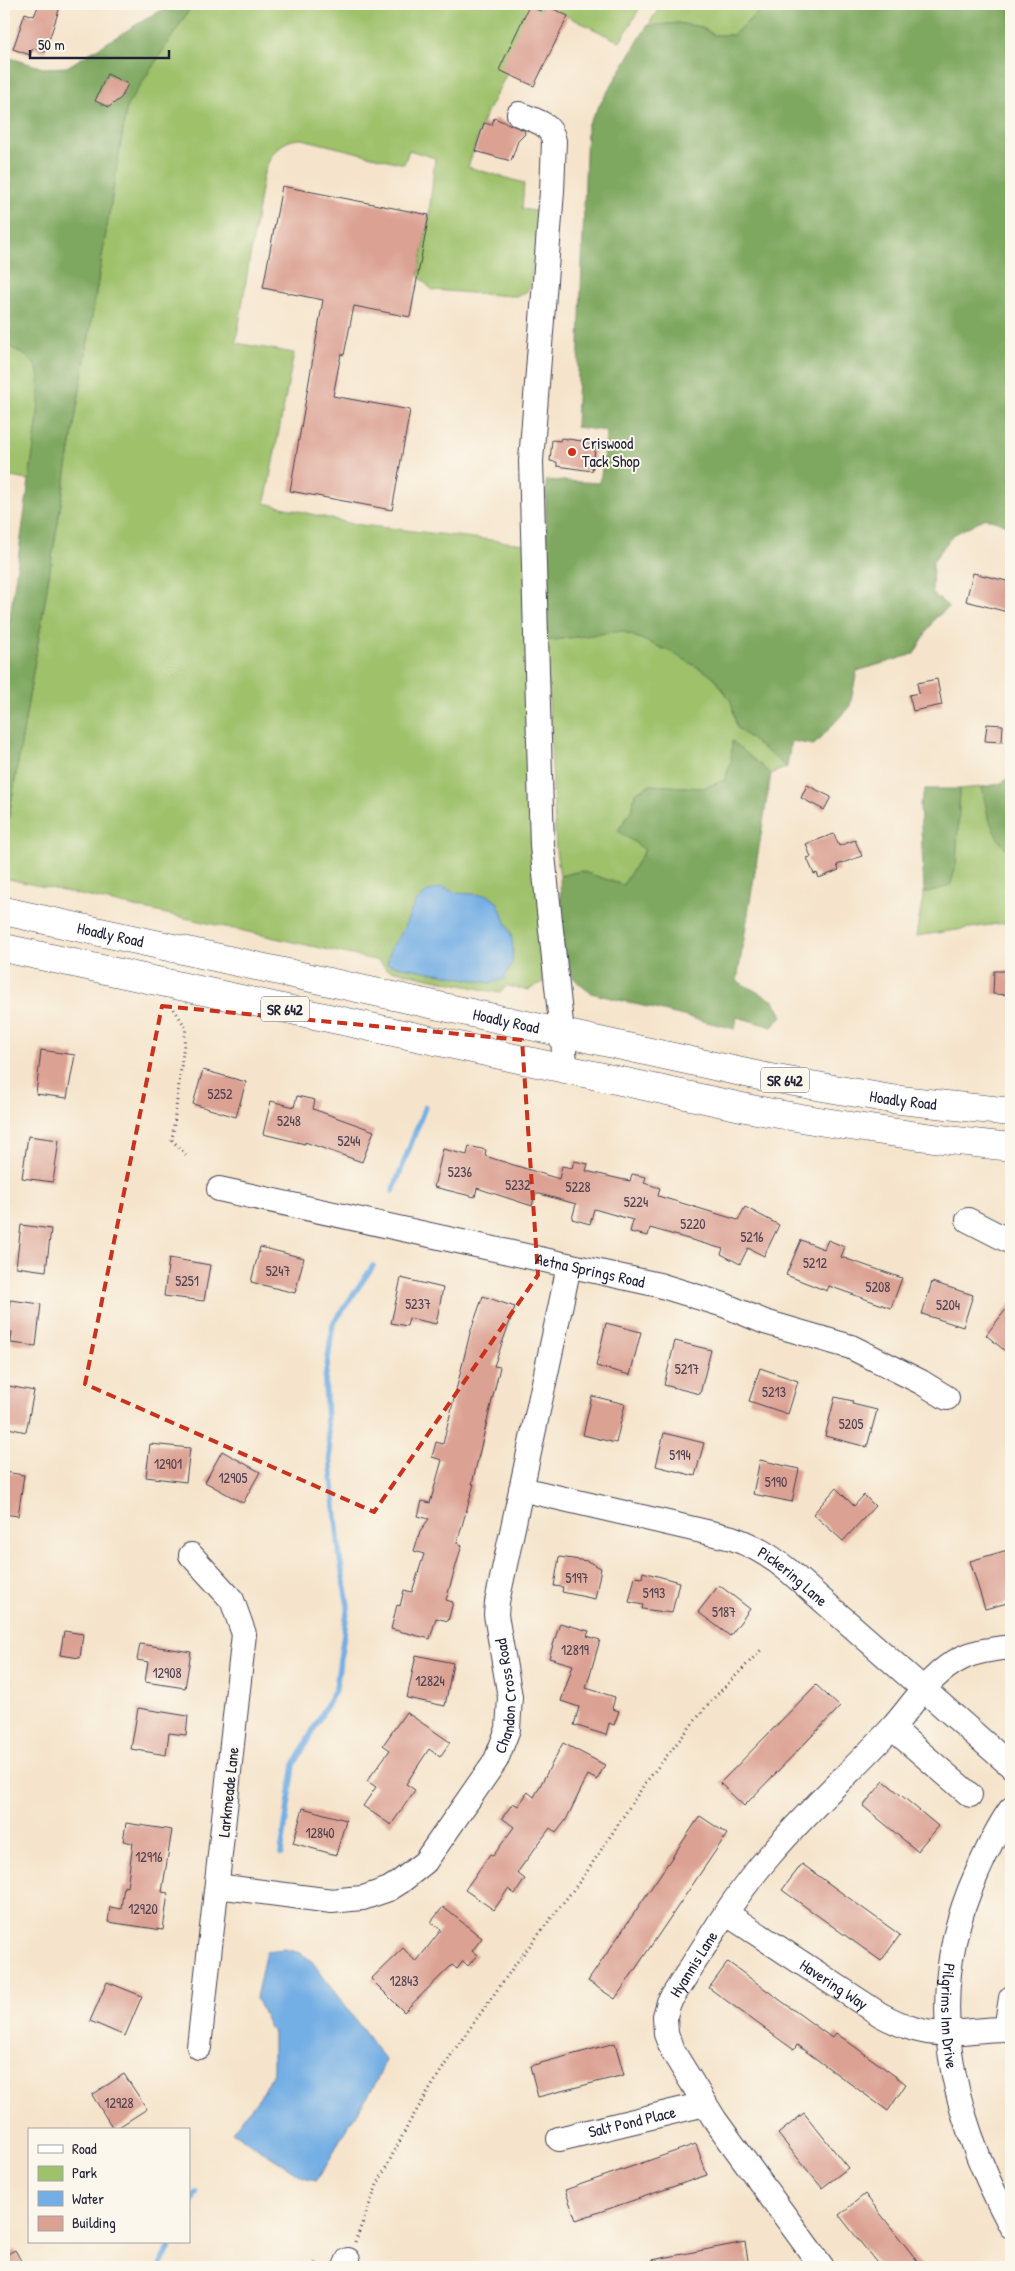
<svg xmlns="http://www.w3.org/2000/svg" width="1015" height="2271" viewBox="0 0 1015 2271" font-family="'Patrick Hand',sans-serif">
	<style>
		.green { fill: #9ec16b; stroke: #607253 }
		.forest { fill: #7ea75f; stroke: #50644d }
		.water { fill: #73aee4; stroke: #4a6890 }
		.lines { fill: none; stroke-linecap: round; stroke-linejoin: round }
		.stream { stroke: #73aee4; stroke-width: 5.5 }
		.building { fill: #dba193 }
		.minor-casing { stroke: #423f51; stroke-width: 26 }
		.major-casing { stroke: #423f51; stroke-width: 29 }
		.path { stroke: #423f51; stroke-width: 3; stroke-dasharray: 1 4; stroke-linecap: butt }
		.minor { stroke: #fff; stroke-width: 24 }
		.major { stroke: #fff; stroke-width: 28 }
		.marked { fill: none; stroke: #c8321e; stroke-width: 4; stroke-dasharray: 10 6; stroke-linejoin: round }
		.poi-dot { fill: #c8321e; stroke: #fbf7ec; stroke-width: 2 }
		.labels { text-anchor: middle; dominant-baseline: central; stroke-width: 4; stroke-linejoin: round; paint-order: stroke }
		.number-label { font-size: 14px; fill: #504251 }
		.shield { fill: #fbf7ec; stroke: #636270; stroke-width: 1 }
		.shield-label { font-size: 15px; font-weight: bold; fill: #22223b }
		.poi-label { font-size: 16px; fill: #22223b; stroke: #fbf7ec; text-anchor: start }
		.street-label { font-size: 16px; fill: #22223b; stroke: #fbf7ec }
	</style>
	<rect width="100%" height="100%" fill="#fbf7ec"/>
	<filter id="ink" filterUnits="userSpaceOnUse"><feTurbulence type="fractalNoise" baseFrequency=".02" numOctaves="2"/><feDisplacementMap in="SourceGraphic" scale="10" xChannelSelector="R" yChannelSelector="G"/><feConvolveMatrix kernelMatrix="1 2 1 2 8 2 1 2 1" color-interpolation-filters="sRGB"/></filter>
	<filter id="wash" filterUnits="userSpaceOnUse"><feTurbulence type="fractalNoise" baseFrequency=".0096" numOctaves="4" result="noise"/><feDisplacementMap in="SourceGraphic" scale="20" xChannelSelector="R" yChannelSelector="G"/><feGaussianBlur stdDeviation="1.12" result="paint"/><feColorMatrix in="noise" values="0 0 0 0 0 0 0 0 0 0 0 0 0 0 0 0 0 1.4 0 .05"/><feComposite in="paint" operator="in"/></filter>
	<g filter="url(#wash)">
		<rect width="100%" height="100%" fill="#f5e4cb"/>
		<path class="green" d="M193,4H642L620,42L543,4L484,118L468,167L524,183L522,209L539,212C538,225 534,282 528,290C524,296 517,296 511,296L432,290L418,275L429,215L435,158L409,150L404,164L302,139C279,139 269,156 263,177L236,343L294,353L265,503L353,524L525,544L538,749L543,982L528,990L507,986L499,993L386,969L379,961L4,878V847L127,106Z
			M661,4H767L733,35H714L701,27L678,23L648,26Z
			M4,344C14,349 33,357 37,369C45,393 33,453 29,480L4,476Z
			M622,631L671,652L713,676L731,701L737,728L787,767L771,774L754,762H731L725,780L703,788L649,785L635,793L633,807L619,831L645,850L623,885L581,871L560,876L556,851L546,641Z
			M982,787L988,816L1011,854V922L916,936L924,892L936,891L956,865L960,789Z"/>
		<path class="forest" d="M193,4L127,106L4,847V659L37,424C38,410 42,379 36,367C31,356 14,349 4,344V56L43,68L67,67L159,11Z
			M767,4H1011V526L985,518L953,535L933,561L932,593L949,607L934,619L914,654L857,671L850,706L814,745L791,741L787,767L737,728L731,701L713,676L671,652L622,631L546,641V480L600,483L607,431L576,427L587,126L647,26L678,23L701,27L714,35H733Z
			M732,741L771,774L737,981L774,1001L782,1016L772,1027L737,1017L735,1029L591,993C583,987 573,980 569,970C560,947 561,902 560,876L581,871L623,885L645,850L618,831L633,807L635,793L649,785L703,788L725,780L731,762Z
			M1011,760V854C991,837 987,812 982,787L1000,784L1009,777Z
			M925,789H960L956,865L951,884L936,891L924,892L920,804Z"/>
		<path class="water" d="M442,887L457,893L488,895L498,903L511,934L513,948L512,963L504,979L490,983L387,964L391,947L400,936L415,903L427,892Z
			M284,1949L300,1953L311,1960L385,2060C377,2087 358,2110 343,2134C334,2149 328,2167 316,2180L303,2177L232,2132L264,2091L273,2072V2034L256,1998L266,1951Z"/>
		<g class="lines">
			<path class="stream" d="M393,1191L425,1107
				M281,1854L294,1765L336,1688L348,1606L340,1559L327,1423L325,1380L333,1324L373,1266
				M189,2207L196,2193
				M160,2267L172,2242"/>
		</g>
		<g id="blocks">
			<path class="building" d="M39,4H61L45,52L33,48L30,55L13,49L25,13L34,16Z
				M543,4L568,16L534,86L499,70L529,6L540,11Z
				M107,74L128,84L121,98L109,107L95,101Z
				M494,118L524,130L525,134L518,141L511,161L475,151L484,123L492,125Z
				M282,186L429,215L410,317L354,306L344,355L341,354L333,396L410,410L392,510L290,491L323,300L263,288Z
				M561,438L596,443L592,471L557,466V462L550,461L552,440L560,441Z
				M973,573L1011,582V613L966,601Z
				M937,679L942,705L913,711L909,695L919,693L917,683Z
				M987,724L1003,725L1002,742L985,741Z
				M807,785L831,797L824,810L801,798Z
				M834,834L839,846L855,840L862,856L837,865L839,870L819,878L817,873L814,874L807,858L811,857L806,844Z
				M994,971H1011V995L993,994Z
				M41,1050L75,1055L67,1098L36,1094Z
				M203,1070L246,1082L236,1117L193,1104Z
				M297,1096L315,1100L313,1109L374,1131L362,1162L305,1142V1144L263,1134L271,1101L294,1107Z
				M28,1136L59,1140L53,1182L22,1178Z
				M469,1146L486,1150L485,1156L559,1179L562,1166L572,1168L574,1161L588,1164L586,1171L620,1179L630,1181L632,1174L646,1177L644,1183L660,1188L658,1196L738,1220L745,1207L779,1225L764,1256L748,1248L740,1264L721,1254L723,1249L650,1228L648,1236L630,1232L633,1220L594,1209L590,1224L572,1219L576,1204L536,1193L532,1206L477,1188L475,1197L434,1187L443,1149L467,1155Z
				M21,1225L51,1229L46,1271L16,1267Z
				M801,1240L824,1249L828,1240L845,1247L841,1257L902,1278L891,1308L829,1286L827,1291L786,1275Z
				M260,1247L304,1258L295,1293L251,1282Z
				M169,1258L210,1265L204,1301L164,1296Z
				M401,1278L443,1288L436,1324L409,1318L407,1326L391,1323Z
				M932,1282L973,1295L963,1327L922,1314Z
				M483,1296L515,1307L494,1366L500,1367L472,1484H474L457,1543L462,1545L446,1600L453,1602L448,1621L436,1618L430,1639L391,1629L397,1605L400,1606L404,1590L412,1592L424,1554L414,1551L420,1531L429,1519L418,1516L422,1501L430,1503L442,1460L432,1457L436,1442L443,1444L470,1333Z
				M10,1300L41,1304L36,1346L11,1343L12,1332L6,1331Z
				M1011,1303V1356L986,1335Z
				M606,1323L641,1332L630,1375L596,1366Z
				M675,1341L711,1350L700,1394L664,1385Z
				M760,1368L798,1381L788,1414L749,1401Z
				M4,1385L34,1391L26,1432L4,1427Z
				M592,1396L625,1404L616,1443L583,1435Z
				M835,1397L853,1401L852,1404L877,1410L867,1447L825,1436Z
				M664,1433L704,1443L695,1476L656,1466Z
				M150,1444L190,1448L186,1482L146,1477Z
				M222,1451L260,1472L243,1503L205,1482Z
				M760,1460L799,1469L792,1502L753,1494Z
				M4,1472L24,1475L18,1516L4,1514Z
				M836,1488L854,1506L864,1495L875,1506L843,1541L813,1514Z
				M1011,1549V1602L985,1609L970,1561Z
				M559,1557L587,1561L601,1568L595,1599L562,1592L563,1587L554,1586Z
				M643,1572L679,1582L672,1613L642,1609L643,1605L629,1602L635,1577L642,1578Z
				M719,1585L750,1609L730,1636L698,1612Z
				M560,1623L589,1631L587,1636L600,1640L586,1688L615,1697L612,1709L619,1711L614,1725L609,1723L606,1735L574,1725L579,1707L561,1701L573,1665L549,1658Z
				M64,1631L83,1634L80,1658L60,1655Z
				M140,1644L191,1652L185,1688L145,1682L148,1662L137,1660Z
				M416,1655L453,1663L445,1706L407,1698Z
				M816,1685L840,1707L744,1806L720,1783Z
				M138,1708L188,1716L186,1735L169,1733L166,1755L131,1749Z
				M406,1712L450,1742L440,1757L429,1749L406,1784L415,1790L391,1825L363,1806L376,1787L367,1781L390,1750L383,1745Z
				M563,1743L605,1765L597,1780L588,1775L566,1820L556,1833L550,1828L517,1873L525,1879L515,1894L508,1889L494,1910L465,1890L490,1854L493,1856L514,1827L502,1818L513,1803L518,1806L528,1792L534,1797Z
				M884,1781L938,1826L917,1851L863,1806Z
				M303,1808L346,1820L336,1855L293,1843Z
				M700,1816L727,1834L615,1999L588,1981Z
				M126,1823L172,1830L162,1892L168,1893L163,1930L108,1922L110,1907L121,1909L124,1886L127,1887L133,1843L123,1841Z
				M802,1864L900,1935L881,1961L782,1890Z
				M443,1907L482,1938L472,1951L477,1955L468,1966L463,1961L457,1969L452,1965L404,2012L371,1979L403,1948L416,1962L441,1930L431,1922Z
				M728,1962L832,2038L836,2033L906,2084L888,2111L797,2045L794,2050L709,1988Z
				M107,1982L142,1996L125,2036L90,2021Z
				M615,2043L624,2075L538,2097L530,2066Z
				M124,2074L147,2109L114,2130L92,2095Z
				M804,2113L848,2168L822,2188L778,2134Z
				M696,2144L707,2175L576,2220L565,2190Z
				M865,2194L922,2267H880L839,2215Z
				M745,2242L749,2267H653L652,2260Z
				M15,2250L25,2267H4V2256Z"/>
		</g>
	</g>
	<g filter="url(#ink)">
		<use href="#blocks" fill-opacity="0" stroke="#423f51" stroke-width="1"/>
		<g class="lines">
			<g class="minor-casing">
				<g id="minor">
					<path d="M519,114C534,120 551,123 554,141L552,191L531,461L542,846L566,1070"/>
					<path id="s1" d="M219,1189L659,1285L724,1305L765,1322L851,1347L921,1382L947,1398"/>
					<path d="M968,1220L1011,1242"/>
					<path id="s2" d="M521,1489L732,1538C755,1546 771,1556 789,1571L1011,1766"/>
					<path d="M191,1555L232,1600L244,1634L199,2047"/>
					<path d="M892,1728L970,1795"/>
					<path id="s3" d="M1011,1809C997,1828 987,1851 977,1873C921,1995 950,2112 1011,2226"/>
					<path id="s4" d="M217,1886L332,1901L350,1899L363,1898L389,1889L400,1882L425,1862L496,1760L508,1729L510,1697L496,1615L497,1602L569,1266"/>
					<path id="s5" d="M727,1914L881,2015C902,2026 924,2035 949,2033C970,2032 990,2028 1011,2029"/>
					<path d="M1006,2029L1011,1998"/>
					<path id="s6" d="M559,2139L705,2104"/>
					<path d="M345,2267L348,2260"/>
					<path id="s7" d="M822,2267L715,2120L672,2050L666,2034L665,2016L669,2002C701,1953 731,1899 770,1855C807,1811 852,1771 891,1729C913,1705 930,1674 960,1659C976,1651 994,1649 1011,1647"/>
				</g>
			</g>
			<g class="major-casing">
				<g id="major">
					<path id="s8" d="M4,911L760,1076L891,1099L1011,1112"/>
					<path d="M4,948L751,1109C837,1125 924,1138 1011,1147"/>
				</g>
			</g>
			<path class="path" d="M174,1009L186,1028L172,1140L188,1157
				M355,2242L377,2185L410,2121L453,2052L517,1962L584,1876L646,1782L709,1703L761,1650
				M313,2267L315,2262"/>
			<use href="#minor" class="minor"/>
			<use href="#major" class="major"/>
		</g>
	</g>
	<path class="marked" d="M162,1006L522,1040L538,1275L374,1512L85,1384Z"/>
	<circle class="poi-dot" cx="572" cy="452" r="5"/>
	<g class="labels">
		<g class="number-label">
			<text x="220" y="1093">5252</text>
			<text x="289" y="1120">5248</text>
			<text x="349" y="1140">5244</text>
			<text x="460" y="1171">5236</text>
			<text x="518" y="1184">5232</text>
			<text x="578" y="1186">5228</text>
			<text x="636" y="1201">5224</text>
			<text x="693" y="1223">5220</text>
			<text x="752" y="1236">5216</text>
			<text x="815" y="1262">5212</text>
			<text x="278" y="1270">5247</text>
			<text x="187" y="1280">5251</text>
			<text x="878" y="1286">5208</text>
			<text x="418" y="1303">5237</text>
			<text x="948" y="1304">5204</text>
			<text x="687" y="1368">5217</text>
			<text x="774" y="1391">5213</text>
			<text x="851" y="1423">5205</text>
			<text x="680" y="1454">5194</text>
			<text x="168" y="1463">12901</text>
			<text x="233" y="1477">12905</text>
			<text x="776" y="1481">5190</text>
			<text x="577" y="1577">5197</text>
			<text x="654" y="1592">5193</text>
			<text x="724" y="1611">5187</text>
			<text x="575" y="1649">12819</text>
			<text x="167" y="1672">12908</text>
			<text x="430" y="1680">12824</text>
			<text x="320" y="1832">12840</text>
			<text x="149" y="1856">12916</text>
			<text x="143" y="1908">12920</text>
			<text x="404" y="1980">12843</text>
			<text x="119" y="2102">12928</text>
		</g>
		<g class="shield">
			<rect x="261" y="996.5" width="48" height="25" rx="4"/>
			<rect x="761" y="1067.5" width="48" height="25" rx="4"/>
		</g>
		<g class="shield-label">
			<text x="285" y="1009">SR 642</text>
			<text x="785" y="1080">SR 642</text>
		</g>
		<g class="poi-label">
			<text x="582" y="443">Criswood<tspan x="582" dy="18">Tack Shop</tspan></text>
		</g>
		<g class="street-label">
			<text stroke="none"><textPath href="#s8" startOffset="109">Hoadly Road</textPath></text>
			<text stroke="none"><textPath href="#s8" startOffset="514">Hoadly Road</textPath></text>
			<text stroke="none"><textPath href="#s8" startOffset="919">Hoadly Road</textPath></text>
			<text stroke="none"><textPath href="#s1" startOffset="380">Aetna Springs Road</textPath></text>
			<text stroke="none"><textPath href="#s2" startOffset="289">Pickering Lane</textPath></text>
			<text stroke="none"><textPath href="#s4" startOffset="410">Chandon Cross Road</textPath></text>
			<text transform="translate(228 1792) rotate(-84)">Larkmeade Lane</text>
			<text stroke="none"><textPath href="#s7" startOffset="359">Hyannis Lane</textPath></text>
			<text stroke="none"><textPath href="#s5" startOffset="128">Havering Way</textPath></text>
			<text stroke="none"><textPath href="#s3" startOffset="220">Pilgrims Inn Drive</textPath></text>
			<text stroke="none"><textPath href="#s6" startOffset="75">Salt Pond Place</textPath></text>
		</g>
	</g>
	<rect width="1015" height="2271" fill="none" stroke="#fbf7ec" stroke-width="20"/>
	<rect x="28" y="2128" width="162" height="115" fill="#fbf7ec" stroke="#a4a2a5"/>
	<rect x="38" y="2145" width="25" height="8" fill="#ffffff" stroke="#a4a2a5"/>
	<text x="72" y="2154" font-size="15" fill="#22223b">Road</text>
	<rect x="38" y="2166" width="25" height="15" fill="#9ec16b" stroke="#a4a2a5"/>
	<text x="72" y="2178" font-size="15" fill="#22223b">Park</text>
	<rect x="38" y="2191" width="25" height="15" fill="#73aee4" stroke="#a4a2a5"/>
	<text x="72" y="2204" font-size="15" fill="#22223b">Water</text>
	<rect x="38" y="2216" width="25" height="15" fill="#dba193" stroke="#a4a2a5"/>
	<text x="72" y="2228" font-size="15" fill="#22223b">Building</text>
	<path d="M30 50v8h139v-8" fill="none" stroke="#22223b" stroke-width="2.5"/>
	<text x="38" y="50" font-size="15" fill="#22223b" stroke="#fbf7ec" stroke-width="4" paint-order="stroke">50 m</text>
</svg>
